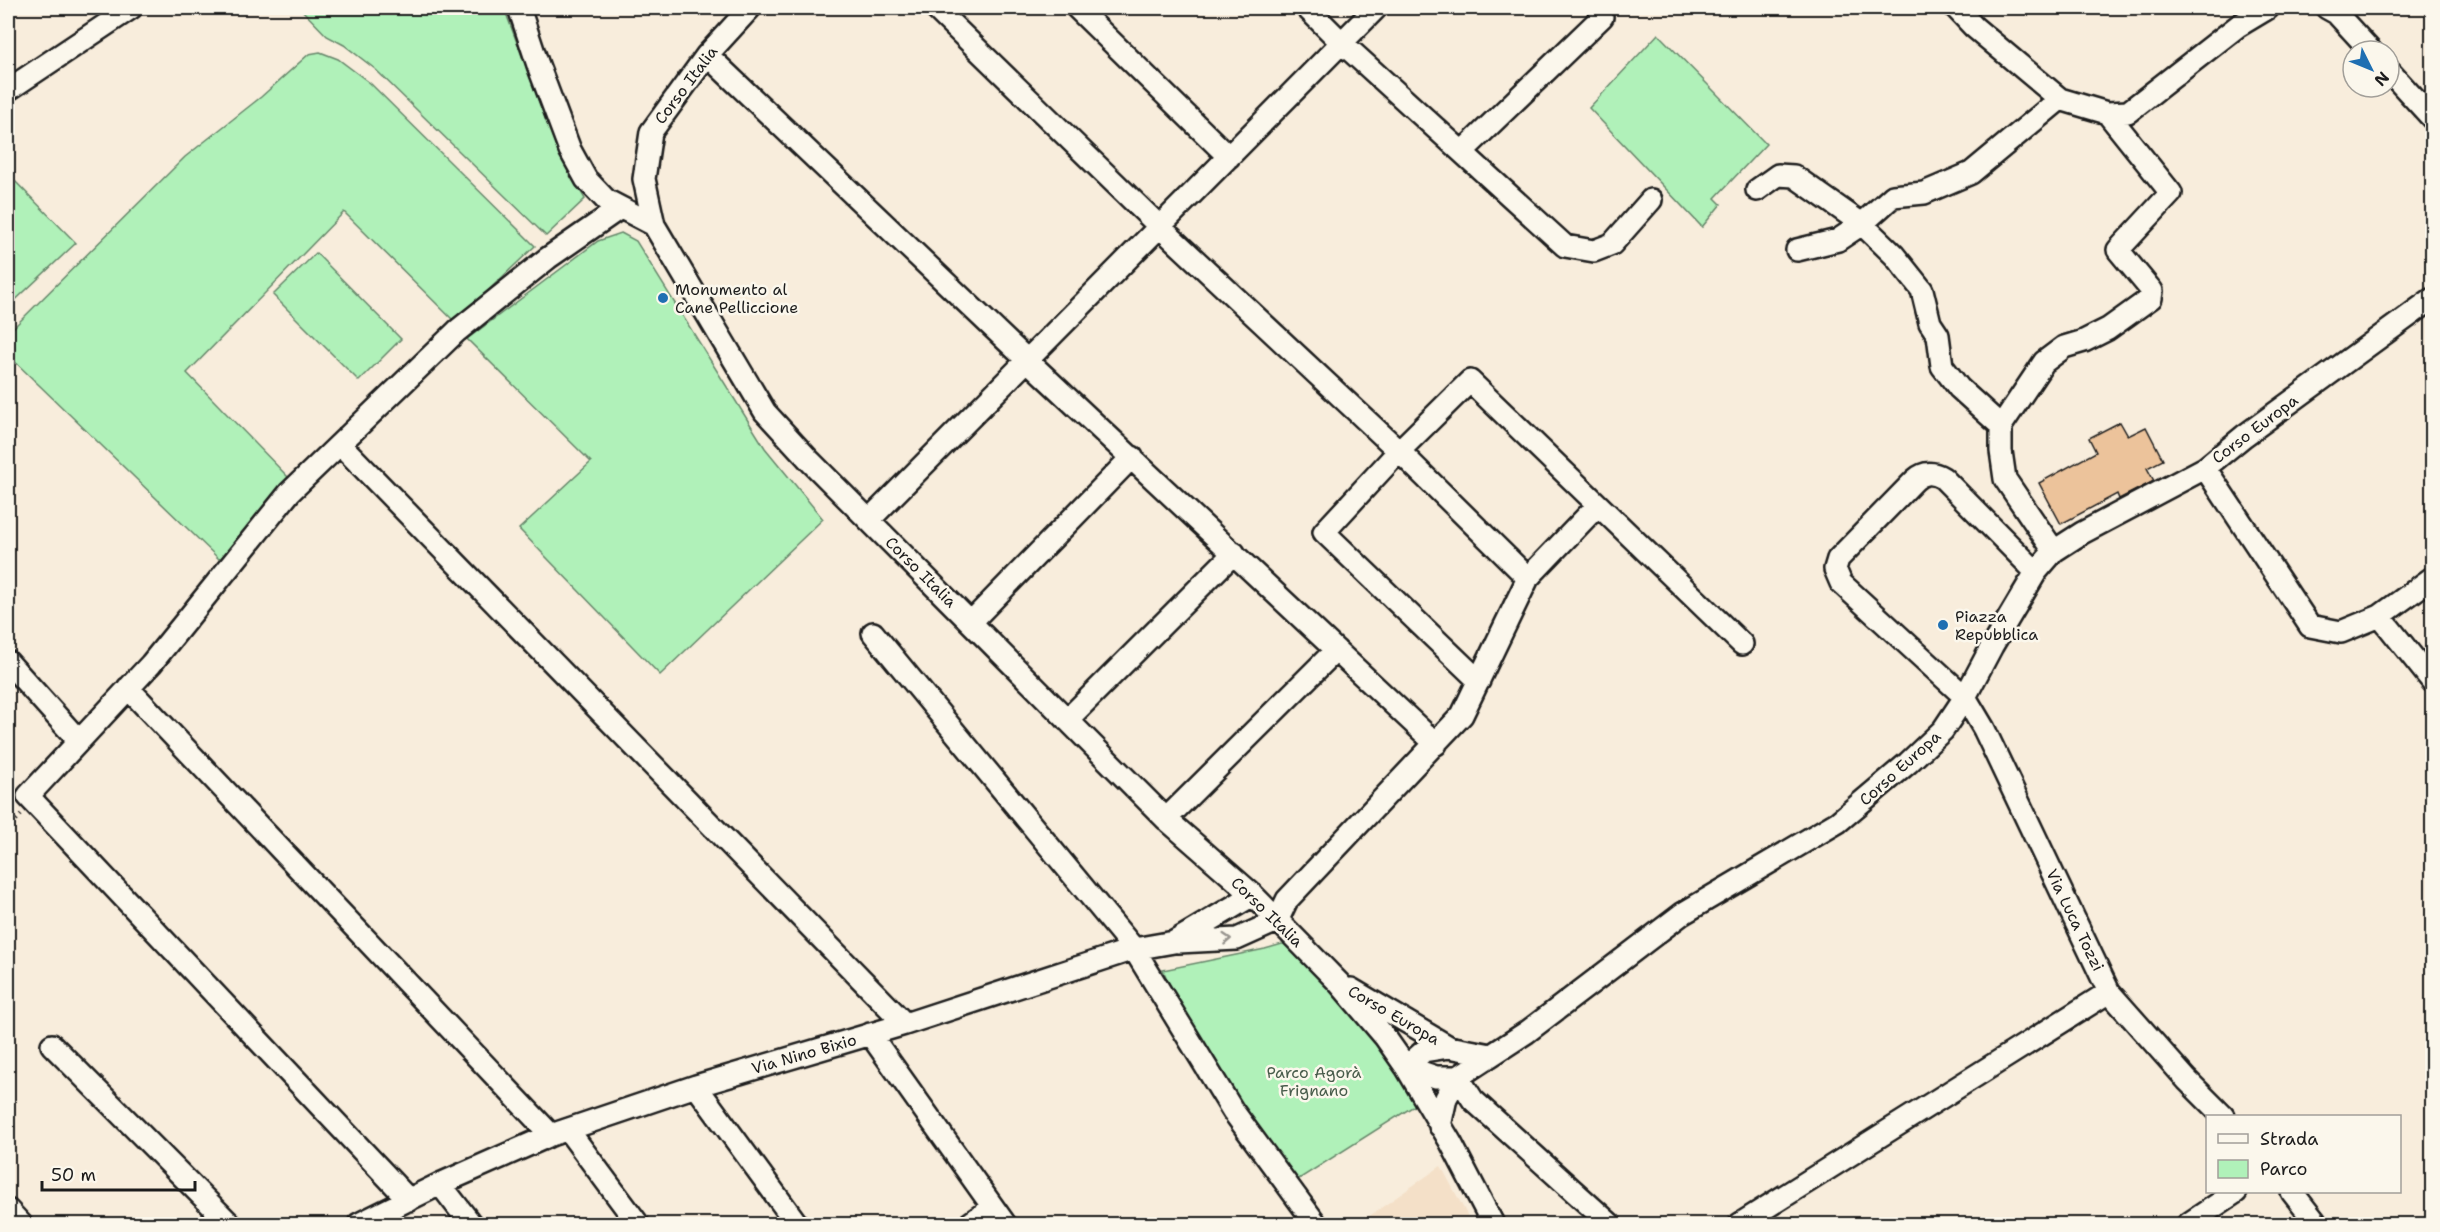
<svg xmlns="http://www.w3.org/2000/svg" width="2440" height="1232" viewBox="0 0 2440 1232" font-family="'Shantell Sans',sans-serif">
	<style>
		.built { fill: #f4e0c8 }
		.green { fill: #b0f1b9; stroke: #66866a; stroke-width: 1.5 }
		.building { fill: #ecc39b; stroke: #1c1c1c; stroke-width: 1.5 }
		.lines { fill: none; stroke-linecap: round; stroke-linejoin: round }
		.minor-casing { stroke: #1c1c1c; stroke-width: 26 }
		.path { stroke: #1c1c1c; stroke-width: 4; stroke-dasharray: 1.5 4.5; stroke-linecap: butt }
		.minor { stroke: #fbf7ec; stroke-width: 21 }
		.oneway { stroke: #97948e }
		.poi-dot { fill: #1f6fb2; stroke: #fbf7ec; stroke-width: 2 }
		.labels { text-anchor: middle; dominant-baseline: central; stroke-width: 5; stroke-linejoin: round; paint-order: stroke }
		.street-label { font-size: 16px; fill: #1c1c1c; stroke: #fbf7ec }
		.poi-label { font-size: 16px; fill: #1c1c1c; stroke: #fbf7ec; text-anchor: start }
		.park-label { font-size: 16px; fill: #485c4b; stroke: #fbf7ec }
	</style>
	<rect width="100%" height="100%" fill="#f8eddc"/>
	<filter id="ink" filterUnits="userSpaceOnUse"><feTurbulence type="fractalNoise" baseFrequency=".0167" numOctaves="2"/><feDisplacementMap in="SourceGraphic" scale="12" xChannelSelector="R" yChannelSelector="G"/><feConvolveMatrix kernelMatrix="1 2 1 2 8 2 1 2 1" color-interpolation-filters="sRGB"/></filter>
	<g filter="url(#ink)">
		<path class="built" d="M1441,1166L1472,1224H1358Z"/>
		<path class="green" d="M300,8H504L558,152L585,199L546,236L375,69L344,45L327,36Z
			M1658,34L1766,144L1715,198L1721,204L1702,227L1589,108Z
			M320,52L338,59L370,83L535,246L455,322L344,212L187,373L288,477L221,561L8,355V333L185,157L261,97L309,54Z
			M8,174L76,243L8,307Z
			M621,233L636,241L765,448L823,519L660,675L519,529L591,462L467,339L598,241Z
			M316,253L401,339L359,381L273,295Z
			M1289,942L1333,985L1421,1093L1414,1106L1291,1184L1175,997L1163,970L1265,949Z"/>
		<path class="building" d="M2120,422L2128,436L2146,427L2163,460L2147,468L2154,481L2119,499L2117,494L2061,524L2039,483L2096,452L2089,438Z"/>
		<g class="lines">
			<g class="minor-casing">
				<path id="minor" d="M519,8L538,65L570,150L586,179L606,200L654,225
					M750,8L707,55L651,132L644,179L654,225L765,412L811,462L1166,819L1253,895L1339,983L1385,1037L1406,1067L1451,1143L1493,1224
					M935,8L1160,227L1399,451L1528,578
					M1077,8L1229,157
					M1307,8L1341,42L1565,246L1594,251L1612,244L1651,200
					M1956,8L1974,27L2060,99L2107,113L2128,112L2238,26L2268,8
					M2327,8L2336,13L2371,51
					M707,55L1028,361L1436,744
					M2389,71L2432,118
					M11,88L131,8
					M1462,152L1602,17
					M1757,190L1778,175L1794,176L1862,224L1894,255L1922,290L1930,323L1938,335L1942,366L1959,388L2001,426
					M1797,250L1838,240L1862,224L1893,196L1924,193L1971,173L2060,99
					M340,444L905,1024
					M2205,468L2310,626L2341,632L2380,616L2432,578
					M869,520L1376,8
					M2054,551L2005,479L2001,451V426L2044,362L2064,347L2084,341L2108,329L2151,298L2152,291L2118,250L2171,193L2107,113
					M2036,572L1943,478C1933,472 1924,472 1915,480L1838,559L1835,569L1841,583L1965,697L1984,729L2109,992L2187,1080L2223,1116
					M2380,616L2432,681
					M971,622L1132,457
					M873,633L1134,949L1233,1111L1316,1224
					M8,662L79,741
					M1479,681L1324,532L1399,451L1470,381L1742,644
					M128,688L551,1135
					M1067,720L1234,553
					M1166,819L1336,650
					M1178,942L1237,939L1277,921L1287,900L1462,715L1528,578L1598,505
					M1351,989L1449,1047
					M870,1034L1005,1224
					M52,1045L230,1224
					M1406,1067L1436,1077H1458L1527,1032L1682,914L1838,822L1908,763L1943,730L1965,697L1992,646L2036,572L2054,551L2082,533L2205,468L2244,436L2432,299
					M1406,1067L1424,1051L1449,1047L1491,1055
					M696,1086L797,1224
					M1440,1126L1446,1098L1458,1077L1473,1100L1610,1224
					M568,1130L638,1224
					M440,1184L471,1224
					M2292,1192L2317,1224
					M409,1200L28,796L151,664L290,492L457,331L548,258L620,208
					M8,1210L21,1224
					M359,1224L440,1184L551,1135L696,1086L905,1024L1134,949L1174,942L1253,895
					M969,1224L993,1207
					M1740,1224L2109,992
					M2188,1224L2236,1192"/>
			</g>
			<path class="path" d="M8,829L21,815"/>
			<use href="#minor" class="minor"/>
		</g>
		<defs><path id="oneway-chevron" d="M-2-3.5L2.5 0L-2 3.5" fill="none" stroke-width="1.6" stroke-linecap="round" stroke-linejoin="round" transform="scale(1.5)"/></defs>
		<use class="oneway" href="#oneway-chevron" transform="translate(1227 939) rotate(-4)"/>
	</g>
	<g class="poi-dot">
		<circle cx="663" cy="298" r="6"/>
		<circle cx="1943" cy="625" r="6"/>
	</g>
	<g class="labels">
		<g class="street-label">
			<text transform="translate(686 85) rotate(-53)">Corso Italia</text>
			<text transform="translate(2255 429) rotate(-37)">Corso Europa</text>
			<text transform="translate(921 572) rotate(45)">Corso Italia</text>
			<text transform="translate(1900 768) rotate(-42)">Corso Europa</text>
			<text transform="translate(1267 912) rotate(44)">Corso Italia</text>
			<text transform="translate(2075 920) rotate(64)">Via Luca Tozzi</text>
			<text transform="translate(1394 1015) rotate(30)">Corso Europa</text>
			<text transform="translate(804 1054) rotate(-16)">Via Nino Bixio</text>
		</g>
		<g class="poi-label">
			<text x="675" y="289">Monumento al<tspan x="675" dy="18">Cane Pelliccione</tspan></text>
			<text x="1955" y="616">Piazza<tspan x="1955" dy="18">Repubblica</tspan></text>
		</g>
		<g class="park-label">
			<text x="1314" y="1072">Parco Agorà<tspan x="1314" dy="18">Frignano</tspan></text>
		</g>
	</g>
	<rect width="2440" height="1232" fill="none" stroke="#fbf7ec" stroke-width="30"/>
	<rect x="15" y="15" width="2410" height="1202" fill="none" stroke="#1c1c1c" stroke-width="2" filter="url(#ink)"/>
	<rect x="2206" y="1115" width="195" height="78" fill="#fbf7ec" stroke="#a29f99" stroke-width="1.5"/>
	<rect x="2218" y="1134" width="30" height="9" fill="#fbf7ec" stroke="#a29f99" stroke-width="1.5"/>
	<text x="2260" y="1145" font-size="18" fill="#1c1c1c">Strada</text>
	<rect x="2218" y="1160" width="30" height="18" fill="#b0f1b9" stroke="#a29f99" stroke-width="1.5"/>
	<text x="2260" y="1175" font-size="18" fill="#1c1c1c">Parco</text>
	<g transform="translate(2371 69) rotate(133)"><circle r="28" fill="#fbf7ec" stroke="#a29f99" stroke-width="1.5"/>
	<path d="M0-4.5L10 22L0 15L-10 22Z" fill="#1f6fb2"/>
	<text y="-9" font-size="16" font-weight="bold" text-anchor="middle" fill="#1c1c1c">N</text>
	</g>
	<path d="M42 1181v9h153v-9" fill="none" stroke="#1c1c1c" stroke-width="3"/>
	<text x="51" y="1181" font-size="18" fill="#1c1c1c" stroke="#fbf7ec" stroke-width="4.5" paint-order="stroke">50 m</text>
</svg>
